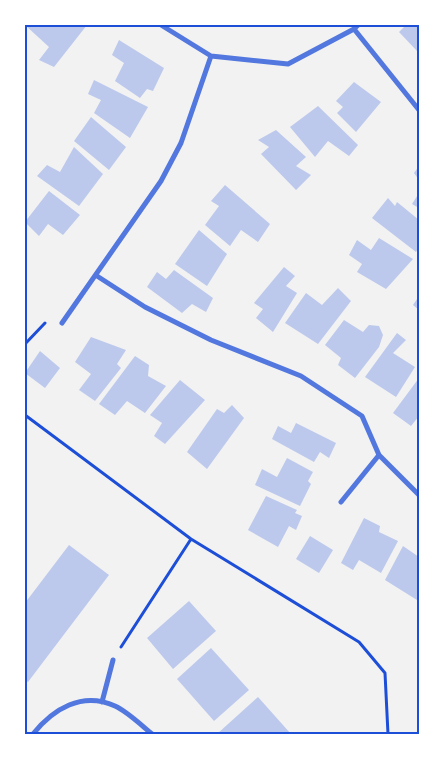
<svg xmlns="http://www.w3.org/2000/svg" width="444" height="759" viewBox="0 0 444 759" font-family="'Archivo Narrow',sans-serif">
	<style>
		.building { fill: #bdc9ec }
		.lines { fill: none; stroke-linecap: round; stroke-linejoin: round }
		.path { stroke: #1d4ed8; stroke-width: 3 }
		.minor { stroke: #5277de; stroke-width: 5 }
		.neatline { fill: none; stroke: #1d4ed8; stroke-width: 2 }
	</style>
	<rect width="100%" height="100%" fill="#f2f2f2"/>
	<path class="building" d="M25,25H87L54,67L39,60L49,47Z
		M406,25H419V49L417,51L399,32Z
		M119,40L164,68L153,91L147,89L140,98L115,81L124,63L112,55Z
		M94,80L148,107L130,138L94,113L101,100L88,94Z
		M354,82L381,102L356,132L337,113L343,107L336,101Z
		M318,106L358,145L349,156L328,141L315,157L290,127Z
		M91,117L126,147L109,170L74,141Z
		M276,130L306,157L296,166L311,175L296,190L261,154L269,147L258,140Z
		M74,147L103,174L79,206L37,176L47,165L60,172Z
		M419,166V180L414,173Z
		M225,185L270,224L258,242L241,230L230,246L205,225L219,206L211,201Z
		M49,191L80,215L63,235L48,224L39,236L25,222Z
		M419,193V208L412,204Z
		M388,198L395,206L397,202L419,220V247L416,252L372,218Z
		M199,230L227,254L207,286L175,264Z
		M379,238L413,259L386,289L357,272L362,264L349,255L357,240L371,250Z
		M284,267L295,276L286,286L297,293L273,332L256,318L263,309L254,303Z
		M174,270L213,298L206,312L192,304L182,313L147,287L157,272L166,279Z
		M338,288L351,301L318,344L285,323L306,293L322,305Z
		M419,296V310L413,305Z
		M344,320L363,332L369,325L379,326L383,335L379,347L355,378L338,365L341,358L325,345Z
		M397,333L406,340L393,353L415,367L396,397L365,377Z
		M91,337L126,350L117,364L121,368L95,401L79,390L91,374L75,362Z
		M40,351L60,368L45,388L25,373Z
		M135,356L149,365L148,376L166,386L145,413L127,401L115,415L99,404Z
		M419,378V416L411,426L393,413Z
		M180,380L205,400L165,444L154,436L162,423L150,415Z
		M232,405L244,418L207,469L187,452L217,409L224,413Z
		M296,423L336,443L329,458L320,452L314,462L272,439L278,426L291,433Z
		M287,458L313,472L308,481L311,484L300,506L255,485L262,469L277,477Z
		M266,496L297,510L295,513L302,516L296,530L289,526L278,547L248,530Z
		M364,518L380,526L379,532L398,541L381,573L359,560L353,570L341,563Z
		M310,536L333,550L319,573L296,559Z
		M69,545L109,575L28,682L25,680V603Z
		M403,546L419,557L417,600L385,580Z
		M189,601L216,631L173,669L147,638Z
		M211,648L249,690L214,721L177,679Z
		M258,697L291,734H217Z"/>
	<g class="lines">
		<path class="path" d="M25,344L45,323
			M25,415L191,539L359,642L385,673L388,734
			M121,647L191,539"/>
		<path class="minor" d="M161,25L211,56L288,64L354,29L358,25
			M354,29L419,110
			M97,276L145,307L211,340L301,376L362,416L379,455L419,495
			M62,323L161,181L181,143L211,56
			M341,502L379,455
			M102,702L113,660
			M33,734C53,709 82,691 115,706C128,712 141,725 152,734"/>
	</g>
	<rect width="444" height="759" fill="none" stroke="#ffffff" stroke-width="52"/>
	<rect x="26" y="26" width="392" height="707" class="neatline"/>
</svg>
